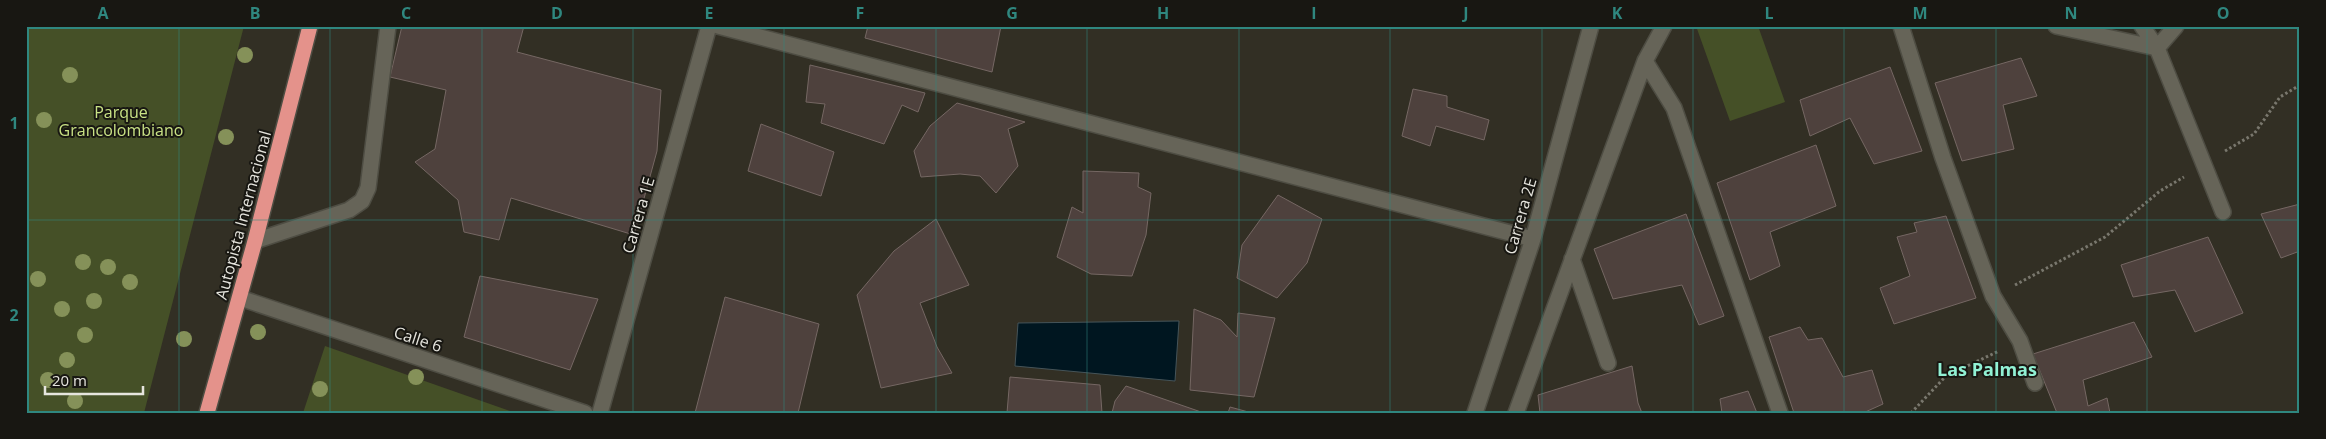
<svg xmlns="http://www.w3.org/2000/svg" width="2326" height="439" viewBox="0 0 2326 439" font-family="'Open Sans',sans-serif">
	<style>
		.green { fill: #455027 }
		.water { fill: #001620; stroke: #455459 }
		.building { fill: #4e413d; stroke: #756763 }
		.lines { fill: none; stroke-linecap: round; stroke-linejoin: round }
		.minor-casing { stroke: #4e4d43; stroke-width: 18 }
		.highway-casing { stroke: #4e4d43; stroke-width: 18 }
		.path { stroke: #79776d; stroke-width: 3; stroke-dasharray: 2.5 2.5; stroke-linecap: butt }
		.minor { stroke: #666458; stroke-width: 15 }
		.highway { stroke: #e4928b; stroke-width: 15 }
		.tree { fill: #859159 }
		.grid { fill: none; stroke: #2f877f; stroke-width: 1; stroke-opacity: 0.55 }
		.labels { text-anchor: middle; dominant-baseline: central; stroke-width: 4; stroke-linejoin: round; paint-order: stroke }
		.park-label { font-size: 16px; fill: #c9e285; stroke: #181712 }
		.street-label { font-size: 16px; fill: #e6e5de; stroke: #181712 }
		.neighbourhood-label { font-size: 18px; font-weight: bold; fill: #91f1d4; stroke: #181712 }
		.neatline { fill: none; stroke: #2f877f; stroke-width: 2 }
		.grid-label { font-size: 16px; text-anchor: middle; font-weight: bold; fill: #2f877f }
	</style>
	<rect width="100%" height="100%" fill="#322f24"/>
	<path class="green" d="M26,26H244L144,413H26Z
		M1696,26H1758L1785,102L1730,121Z
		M325,346L516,413H303Z"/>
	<path class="water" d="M1179,321L1175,381L1015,366L1018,323Z"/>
	<path class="building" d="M402,26H524L517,52L661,90L657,151L634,235L511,198L499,240L464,232L458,200L415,162L435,149L446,90L390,77Z
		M868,26H1001L992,72L865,38Z
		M2021,58L2037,96L2003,105L2014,149L1962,161L1935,83Z
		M810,65L925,93L918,112L902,105L884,144L821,123L825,104L806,102Z
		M1890,67L1922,151L1874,164L1850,118L1810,136L1800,100Z
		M1413,89L1447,96V107L1489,120L1484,140L1436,126L1430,146L1402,136Z
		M957,103L1025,122L1008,129L1018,166L996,193L980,176L960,174L921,177L914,151L930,126Z
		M761,124L834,152L821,196L748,171Z
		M1816,145L1836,206L1770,232L1780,266L1750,280L1717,183Z
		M1083,171L1139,173L1138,187L1151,193L1146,235L1132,276L1091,274L1057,257L1072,207L1083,213Z
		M1278,195L1322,219L1307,263L1277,298L1237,278L1242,245Z
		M2300,204V251L2281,258L2261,214Z
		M1686,214L1724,316L1699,325L1682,285L1613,299L1594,249Z
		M1946,216L1976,298L1894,324L1880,288L1910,276L1897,237L1917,232L1914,223Z
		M936,219L969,285L920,303L937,347L952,373L881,388L857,295L894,251Z
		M2208,237L2243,313L2195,332L2175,290L2133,297L2121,265Z
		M480,276L598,299L570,370L464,337Z
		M725,297L819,324L798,413H695Z
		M1194,309L1221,320L1237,337L1238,313L1275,318L1254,397L1190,390Z
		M2134,322L2152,357L2083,380L2088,406L2107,398L2110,413H2057L2033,354Z
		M1800,327L1808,340L1822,338L1843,377L1872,370L1883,404L1863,413H1794L1769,337Z
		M1632,366L1638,403L1642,413H1540L1538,395Z
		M1010,377L1100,385L1102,413H1007Z
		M1126,386L1204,413H1112L1115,401Z
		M1748,391L1757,413H1722L1720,399Z
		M1230,407L1252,413H1228Z"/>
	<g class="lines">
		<g class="minor-casing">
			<path id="minor" d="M718,26L1533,239
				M1901,26L1943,158L1993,296L2020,341L2035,383
				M2056,26L2157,48L2176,26
				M2142,26L2157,48L2223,212
				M1645,61L1674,108L1780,413
				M255,241L349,210L362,201L368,188L388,26
				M1572,259L1608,363
				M240,298L585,413
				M600,413L709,26
				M1475,413L1533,239L1591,26
				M1516,413L1645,61L1664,26"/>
		</g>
		<g class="highway-casing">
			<path id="highway" d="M207,413L255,241L310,26"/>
		</g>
		<path class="path" d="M2225,151L2254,134L2280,97L2300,85
			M2015,285L2105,237L2160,191L2184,177
			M1911,413L1946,376L1999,351"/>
		<use href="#minor" class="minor"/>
		<use href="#highway" class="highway"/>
	</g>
	<g class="tree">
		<circle cx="245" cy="55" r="8"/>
		<circle cx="70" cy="75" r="8"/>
		<circle cx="44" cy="120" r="8"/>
		<circle cx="226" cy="137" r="8"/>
		<circle cx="83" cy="262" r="8"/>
		<circle cx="108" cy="267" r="8"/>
		<circle cx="38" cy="279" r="8"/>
		<circle cx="130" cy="282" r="8"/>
		<circle cx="94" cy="301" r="8"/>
		<circle cx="62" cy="309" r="8"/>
		<circle cx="258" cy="332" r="8"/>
		<circle cx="85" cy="335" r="8"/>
		<circle cx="184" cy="339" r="8"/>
		<circle cx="67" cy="360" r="8"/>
		<circle cx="416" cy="377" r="8"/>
		<circle cx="48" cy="380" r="8"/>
		<circle cx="320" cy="389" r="8"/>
		<circle cx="75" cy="401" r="8"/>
	</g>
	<path class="grid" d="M179,26V413M330,26V413M482,26V413M633,26V413M784,26V413M936,26V413M1087,26V413M1239,26V413M1390,26V413M1542,26V413M1693,26V413M1844,26V413M1996,26V413M2147,26V413M26,220H2300"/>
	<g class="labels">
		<g class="park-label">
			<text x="121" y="112">Parque<tspan x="121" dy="18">Grancolombiano</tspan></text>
		</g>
		<g class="street-label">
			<text transform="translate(243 215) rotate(-75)">Autopista Internacional</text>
			<text transform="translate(638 215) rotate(-74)">Carrera 1E</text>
			<text transform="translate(1520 216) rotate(-74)">Carrera 2E</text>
			<text transform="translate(418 339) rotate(18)">Calle 6</text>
		</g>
		<g class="neighbourhood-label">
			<text x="1987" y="369">Las Palmas</text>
		</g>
	</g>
	<rect width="2326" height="439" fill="none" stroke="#181712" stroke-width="55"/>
	<path d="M45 386v8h98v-8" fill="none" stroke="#e6e5de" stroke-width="2.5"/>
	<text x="52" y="386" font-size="15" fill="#e6e5de" stroke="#181712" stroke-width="4" paint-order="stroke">20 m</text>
	<rect x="28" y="28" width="2270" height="384" class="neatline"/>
	<g class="grid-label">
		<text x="103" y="19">A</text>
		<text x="255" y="19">B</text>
		<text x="406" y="19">C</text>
		<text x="557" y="19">D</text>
		<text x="709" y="19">E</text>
		<text x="860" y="19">F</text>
		<text x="1012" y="19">G</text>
		<text x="1163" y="19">H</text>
		<text x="1314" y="19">I</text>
		<text x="1466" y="19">J</text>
		<text x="1617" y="19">K</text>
		<text x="1769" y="19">L</text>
		<text x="1920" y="19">M</text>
		<text x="2071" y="19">N</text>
		<text x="2223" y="19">O</text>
		<text x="14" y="129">1</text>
		<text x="14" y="321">2</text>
	</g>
</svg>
